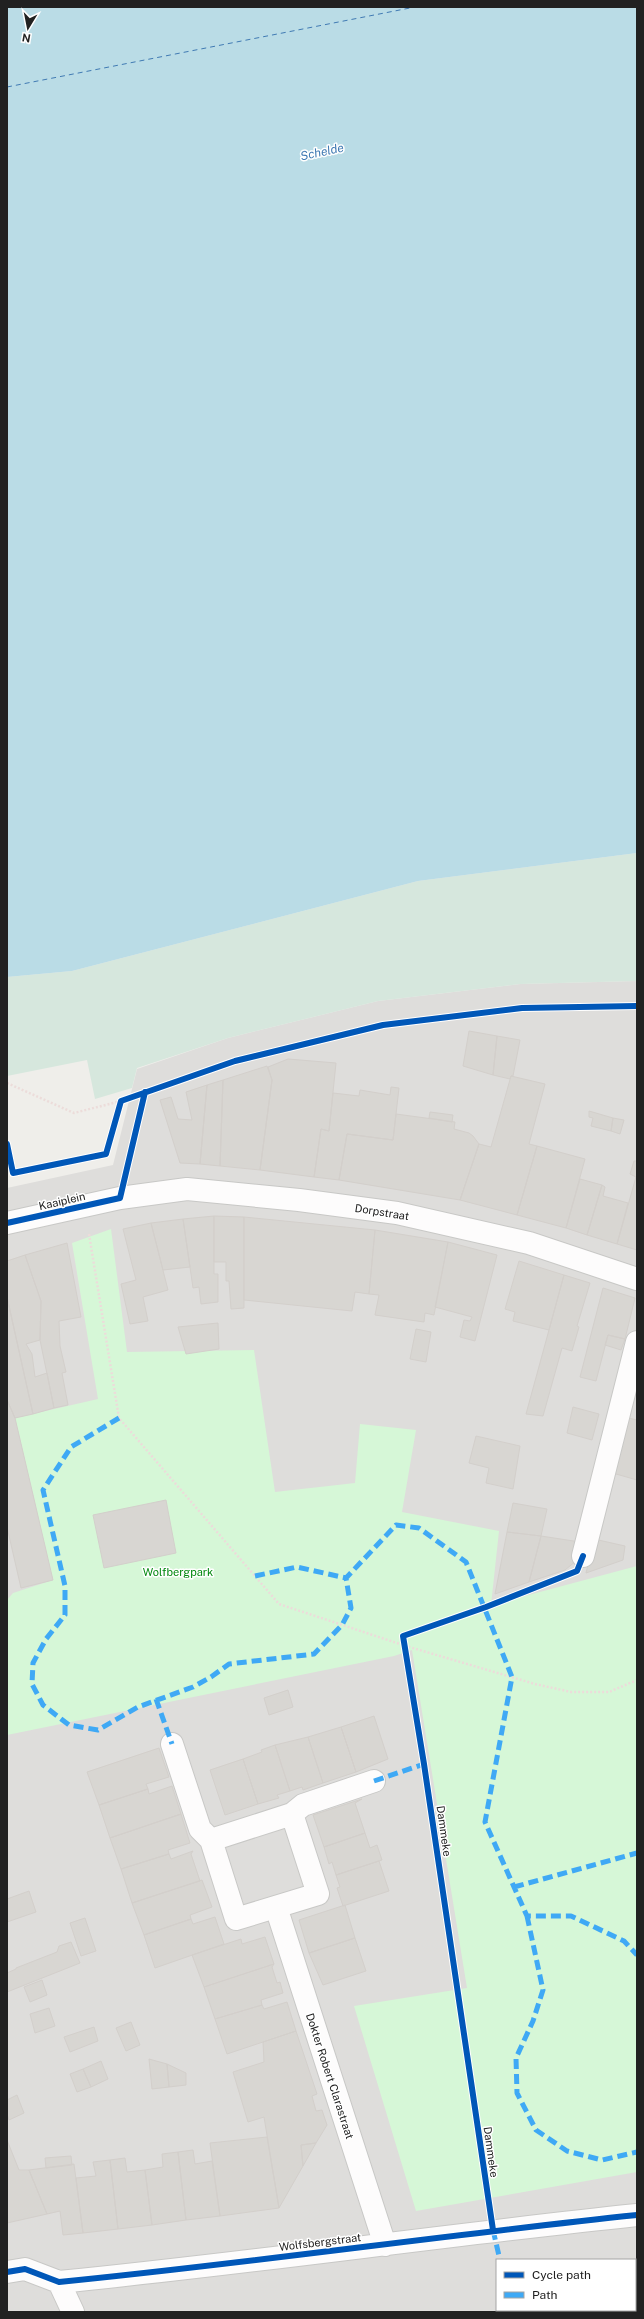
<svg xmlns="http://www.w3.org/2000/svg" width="644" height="2319" viewBox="0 0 644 2319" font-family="'Public Sans',sans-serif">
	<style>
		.residential { fill: #dedddb; fill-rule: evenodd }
		.wetland { fill: #d6e7dd }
		.park { fill: #d6f7d7 }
		.water { fill: #badce6 }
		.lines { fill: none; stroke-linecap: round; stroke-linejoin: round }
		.ferry { stroke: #407ab3; stroke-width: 1; stroke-dasharray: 5 4; stroke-linecap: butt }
		.building { fill: #d8d6d2; stroke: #d3cfcb }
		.minor-casing { stroke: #c8c8c6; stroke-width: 24 }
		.path { stroke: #ecdcda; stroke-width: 2.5; stroke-dasharray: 2 2; stroke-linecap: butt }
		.minor { stroke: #fdfcfc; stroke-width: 22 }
		.quiet { stroke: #3fa9f5; stroke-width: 5; stroke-dasharray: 10 5; stroke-linecap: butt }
		.cycleway-casing { stroke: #fff; stroke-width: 8 }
		.cycleway { stroke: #0057b8; stroke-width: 6 }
		.labels { text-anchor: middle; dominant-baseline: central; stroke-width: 3; stroke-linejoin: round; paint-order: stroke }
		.street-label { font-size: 11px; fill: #212121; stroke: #fff }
		.park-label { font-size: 11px; fill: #01880d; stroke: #fff }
		.water-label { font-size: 12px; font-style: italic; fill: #407ab3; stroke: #fff }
	</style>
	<rect width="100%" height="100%" fill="#efeeea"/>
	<path class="residential" d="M637,981V2312H7V1188L113,1165L137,1069L228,1038L378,1001L520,984ZM497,2260H635V2310H497Z"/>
	<path class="wetland" d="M637,853V981L520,984L378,1001L228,1038L137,1068L132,1088L95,1099L87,1060L7,1076V977L72,971L418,881Z"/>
	<path class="park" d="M111,1229L127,1352L254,1350L275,1492L355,1483L360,1424L416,1430L402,1512L499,1531L491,1605L637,1566V2172L416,2211L354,2006L467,1988L412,1650L394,1656L7,1735V1600L13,1593L53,1580L15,1418L98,1399L72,1243Z"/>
	<path class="water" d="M7,7H637V853L418,881L72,971L7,977Z"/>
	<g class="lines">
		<path class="ferry" d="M7,87L415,7"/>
	</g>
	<path class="building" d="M469,1031L497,1036L493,1075L463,1066Z
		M497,1036L520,1040L513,1076H511L510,1079L493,1075Z
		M288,1059L336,1063L329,1131L321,1129L314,1177L260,1170L272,1080L268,1067Z
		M267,1066L272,1080L260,1170L220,1166L223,1080Z
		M511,1076L545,1084L529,1144L537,1146L517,1215L460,1200L479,1144L491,1147Z
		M223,1080L220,1166L200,1164L207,1085Z
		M207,1085L200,1164L180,1163L160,1100L171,1097L178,1119L192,1120L186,1092Z
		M391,1087L399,1088L393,1140L347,1134L339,1180L314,1177L321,1129L329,1131L333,1093L359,1096L360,1090L390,1095Z
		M589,1111L613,1118L611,1131L591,1126L593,1118L589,1117Z
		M430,1112L453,1115L452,1122L429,1118Z
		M396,1114L455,1122L454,1129L469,1133L473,1136L479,1144L460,1200L339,1180L347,1134L393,1140Z
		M613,1118L624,1120L620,1134L611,1131Z
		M537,1146L585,1159L566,1228L517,1215Z
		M634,1161H637V1250L617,1244L636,1177L630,1174Z
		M580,1179L602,1185L587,1235L566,1228Z
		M602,1185L605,1187L603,1196L628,1203L617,1244L587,1235Z
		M214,1216L244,1217V1308L231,1309L229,1281H226V1262H214Z
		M214,1216V1274H218V1302L201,1304L199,1287L193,1288L183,1219Z
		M244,1217L375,1230L369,1294L355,1292L352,1311L244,1300Z
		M183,1219L190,1267L163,1270L151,1223Z
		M151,1223L168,1290L143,1297L148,1321L130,1324L121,1284L136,1280L123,1229Z
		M375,1230L448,1242L434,1315L425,1313L424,1322L375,1315L379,1295L369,1294Z
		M448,1242L497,1255L475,1341L460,1337L464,1320L470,1321L472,1317L435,1307Z
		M67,1243L81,1317L59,1321L60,1346L66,1372L62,1373L68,1405L54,1408L40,1340L41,1301L25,1255Z
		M25,1255L41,1301L40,1340L26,1344L32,1354L35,1377L47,1373L54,1408L33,1414L7,1297V1261Z
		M519,1261L564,1275L549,1330L513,1321L515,1312L505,1309Z
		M564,1275L590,1283L577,1326L579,1327L572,1351L562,1348L543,1416L526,1414Z
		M603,1288L635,1298L625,1339L608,1335L596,1381L580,1377Z
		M7,1297L33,1414L15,1418L7,1400Z
		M218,1323L219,1349L186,1354L178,1327Z
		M416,1329L431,1332L426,1362L410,1359Z
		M608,1335L625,1339L621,1350L605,1345Z
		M7,1400L15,1418L53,1580L21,1588L7,1527Z
		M573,1407L599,1414L592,1440L567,1433Z
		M624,1417L637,1420V1480L609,1472Z
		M476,1436L520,1446L513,1489L486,1483L489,1468L469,1463Z
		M166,1500L176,1553L104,1568L93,1515Z
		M513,1503L547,1509L541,1536L507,1532Z
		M507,1532L541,1536L529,1582L495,1594Z
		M541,1536L580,1542L576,1561L565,1570L529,1582Z
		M594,1539L625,1546L623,1560L586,1573Z
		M288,1690L293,1707L269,1715L264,1698Z
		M374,1716L388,1759L356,1772L341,1727Z
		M341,1727L356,1772L323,1783L308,1737Z
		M308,1737L323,1783L303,1790L302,1787L290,1791L275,1745Z
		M275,1745L290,1791L277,1795L279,1798L258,1804L243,1759L262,1752L261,1750Z
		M159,1748L169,1777L146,1784L148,1789L99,1805L87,1772Z
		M243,1759L258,1804L225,1815L210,1770Z
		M172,1786L181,1814L110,1838L99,1805L148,1789L149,1794Z
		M362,1799L355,1803L365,1833L324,1847L313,1815Z
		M181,1814L190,1843L168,1850L169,1854L121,1869L110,1838Z
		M365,1833L370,1848L377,1845L382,1860L336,1875L332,1862L329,1864L324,1847Z
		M193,1851L191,1854L200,1881L132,1903L121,1869L169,1854L171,1859Z
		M379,1861L389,1891L343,1906L337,1888L340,1887L336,1875Z
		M202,1880L212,1907L190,1915L191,1919L144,1935L132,1903Z
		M29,1891L36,1912L7,1922V1899Z
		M345,1905L355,1938L309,1953L299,1920Z
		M215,1917L224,1944L155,1968L144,1935L191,1919L193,1924Z
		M85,1918L96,1951L81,1956L70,1923Z
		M265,1937L274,1964L204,1987L192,1955L241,1939L242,1944Z
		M355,1938L366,1971L323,1985L309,1953Z
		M71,1942L80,1963L7,1992V1973L16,1969V1968L57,1952L59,1946Z
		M274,1964L272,1967L277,1983L280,1982L283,1993L261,2000L262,2005L215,2019L204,1987Z
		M42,1980L47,1995L30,2002L24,1987Z
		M287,2002L296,2031L227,2054L215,2019L262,2005L264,2009Z
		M49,2008L55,2026L35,2033L30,2014Z
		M131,2022L140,2045L126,2051L116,2028Z
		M94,2027L98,2041L70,2052L64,2037Z
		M296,2031L317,2094L312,2096L316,2111L322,2110L327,2125L316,2143L301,2145L303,2166L279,2208L264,2117L248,2122L233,2072L264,2062L263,2042Z
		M149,2059L167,2064L169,2087L152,2089Z
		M101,2061L108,2079L91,2087L83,2069Z
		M167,2064L186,2073V2085L169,2087Z
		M83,2069L91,2087L77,2092L70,2074Z
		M17,2095L24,2113L9,2120L7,2114V2100Z
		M267,2137L279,2208L220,2216L210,2143Z
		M7,2140L19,2170H29L47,2214L7,2223Z
		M316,2143L303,2166L301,2145Z
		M193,2150L195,2164L212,2161L220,2216L186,2220L178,2152Z
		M178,2152L186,2220L152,2225L145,2170L163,2167L162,2154Z
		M71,2156L72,2165L46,2168L45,2158Z
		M125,2158L127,2172L145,2170L152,2225L118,2229L110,2160Z
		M110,2160L118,2229L83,2233L76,2178L96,2176L93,2162Z
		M74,2164L83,2233L63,2235L60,2211L47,2214L29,2170Z
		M635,2303H637V2312H568V2310H635Z"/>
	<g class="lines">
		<g class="minor-casing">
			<path id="minor" d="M7,1223L120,1198L187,1189L299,1200L397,1213L529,1243L637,1279
				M583,1556L637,1342
				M172,1744L200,1829L211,1840
				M292,1814L318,1894L236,1919L211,1840Z
				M292,1814L303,1805L374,1781
				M276,1907L385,2245
				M7,2272L25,2269L59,2282C252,2263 444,2235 637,2215
				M59,2282L73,2312"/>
		</g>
		<path class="path" d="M7,1083L74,1113L121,1101
			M89,1234L119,1418L279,1604L406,1646L535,1684L571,1692H609L637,1680"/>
		<use href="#minor" class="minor"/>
		<path class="quiet" d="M119,1418L71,1447L43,1490L65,1586V1615L46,1639L33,1663L32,1684L43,1705L69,1725L98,1730L138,1707L193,1687L211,1677L229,1664L314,1654L342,1625L351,1608L346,1578L396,1525L419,1528L466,1562L512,1677L485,1822L527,1916H571L624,1941L637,1955
			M255,1576L297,1567L346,1578
			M156,1699L172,1744
			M374,1781L424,1764
			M514,1887L637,1853
			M527,1916L543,1990L533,2021L516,2058L517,2093L536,2130L567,2151L602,2160L637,2152
			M493,2230L500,2260
			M507,2310V2312"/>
		<g class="cycleway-casing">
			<path id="cycleway" d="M7,1144L13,1173L106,1154L121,1101L235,1061L383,1025L522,1008L637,1006
				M7,1223L120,1198L145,1092
				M493,2230L424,1764L403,1636L486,1607L577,1571L583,1556
				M7,2272L25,2269L59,2282C252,2263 444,2235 637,2215"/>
		</g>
		<use href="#cycleway" class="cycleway"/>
	</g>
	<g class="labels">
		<g class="street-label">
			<text transform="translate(62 1201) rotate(-13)">Kaaiplein</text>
			<text transform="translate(382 1212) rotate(9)">Dorpstraat</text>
			<text transform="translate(444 1831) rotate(82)">Dammeke</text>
			<text transform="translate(330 2076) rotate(72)">Dokter Robert Clarastraat</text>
			<text transform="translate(491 2152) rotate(82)">Dammeke</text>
			<text transform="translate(320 2242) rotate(-7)">Wolfsbergstraat</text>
		</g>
		<g class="park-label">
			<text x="178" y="1572">Wolfbergpark</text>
		</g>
		<g class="water-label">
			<text transform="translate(322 152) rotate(-12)">Schelde</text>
		</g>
	</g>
	<rect width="644" height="2319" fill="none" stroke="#212121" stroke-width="16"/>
	<rect x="496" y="2259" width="140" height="52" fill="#ffffff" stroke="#a6a6a6"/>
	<rect x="504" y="2272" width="20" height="6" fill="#0057b8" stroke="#a6a6a6"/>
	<text x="532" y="2279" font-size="12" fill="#212121">Cycle path</text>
	<rect x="504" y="2292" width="20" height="6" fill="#3fa9f5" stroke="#a6a6a6"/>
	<text x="532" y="2299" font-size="12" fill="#212121">Path</text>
	<g transform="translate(28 28) rotate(190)" stroke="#ffffff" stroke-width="3" paint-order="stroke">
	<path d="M0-3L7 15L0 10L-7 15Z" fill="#212121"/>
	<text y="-6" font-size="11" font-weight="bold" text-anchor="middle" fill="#212121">N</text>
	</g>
</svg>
